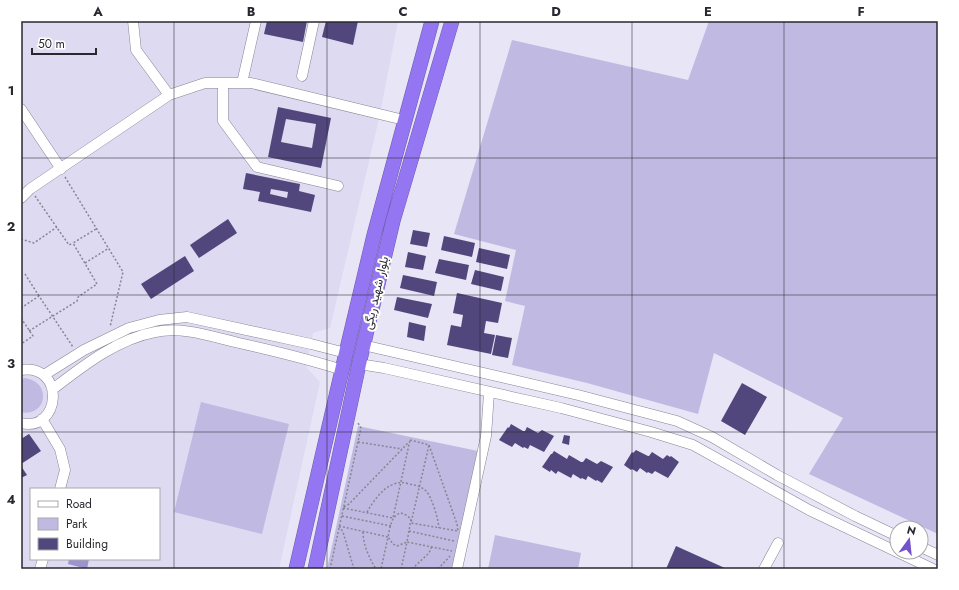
<svg xmlns="http://www.w3.org/2000/svg" width="959" height="590" viewBox="0 0 959 590" font-family="Jost,Vazirmatn,sans-serif">
	<style>
		.built { fill: #dddaf2; fill-rule: evenodd }
		.green { fill: #c0bae2 }
		.water { fill: #9d93ce }
		.building { fill: #52477c; fill-rule: evenodd }
		.lines { fill: none; stroke-linecap: round; stroke-linejoin: round }
		.minor-casing { stroke: #878594; stroke-width: 11 }
		.highway-casing { stroke: #6f5bae; stroke-width: 15 }
		.path { stroke: #868591; stroke-width: 1.5; stroke-dasharray: 2 2; stroke-linecap: butt }
		.minor { stroke: #fff; stroke-width: 10 }
		.highway { stroke: #9476f2; stroke-width: 14 }
		.grid { fill: none; stroke: #29282f; stroke-width: 1; stroke-opacity: 0.55 }
		.labels { text-anchor: middle; dominant-baseline: central; stroke-width: 4; stroke-linejoin: round; paint-order: stroke }
		.street-label { font-size: 12px; fill: #29282f; stroke: #fff }
		.neatline { fill: none; stroke: #29282f; stroke-width: 1.5 }
		.grid-label { font-size: 13px; text-anchor: middle; font-weight: bold; fill: #29282f }
	</style>
	<rect width="100%" height="100%" fill="#e7e5f6"/>
	<path class="built" d="M21,21H398L380,114L330,328L313,333L306,367L320,382L279,569H21ZM31,489H159V559H31Z"/>
	<path class="green" d="M709,21H938V534L809,474L843,418L714,353L698,414L587,383L512,365L525,306L505,301L516,250L454,234L512,40L688,80Z
		M25,378C53,382 46,418 21,412V379Z
		M201,402L289,424L262,534L174,512Z
		M358,426L478,451L452,569H327Z
		M495,535L581,553L578,569H488Z"/>
	<path class="water" d="M69,559H89L87,569L68,564Z"/>
	<path class="building" d="M267,21H307L303,42L264,34Z
		M326,21H358L353,45L322,37Z
		M278,107L331,118L321,168L268,157ZM286,119L316,124L312,148L281,142Z
		M246,173L300,184L299,191L315,195L311,212L258,201L260,192L243,189ZM271,189L288,192L287,198L270,194Z
		M228,219L237,233L199,258L190,245Z
		M413,230L430,233L427,247L410,244Z
		M444,236L475,243L472,257L441,250Z
		M479,248L510,255L507,269L476,262Z
		M408,252L426,256L423,270L405,267Z
		M185,256L194,271L151,299L141,284Z
		M439,259L469,265L466,280L435,273Z
		M475,270L504,277L501,291L471,284Z
		M403,275L437,282L434,296L400,288Z
		M457,293L502,303L498,323L486,321L484,333L495,335L491,354L447,345L451,325L461,327L463,315L453,313Z
		M397,297L432,304L428,318L394,310Z
		M409,322L426,326L424,341L407,337Z
		M496,335L512,338L508,358L492,355Z
		M742,383L767,397L745,435L721,421Z
		M511,424L523,431H525L527,427L538,433L542,430L554,436L544,452L530,445L528,449L524,447L523,448L515,443L512,447L499,440L508,427L509,428Z
		M29,434L41,451L21,464V439Z
		M564,435L570,436L569,445L562,443Z
		M636,450L648,456H649L652,452L663,459L667,455L670,457L671,456L679,462L668,478L655,471L652,474L648,472L647,473L640,468L637,472L632,469L631,470L624,465L632,452L633,453Z
		M554,451L567,459L569,455L581,462H583L586,458L597,464L601,461L613,467L602,483L597,480L596,481L588,476L586,480L582,478L581,479L573,474L571,478L558,471L556,474L551,470L550,472L542,467L551,454H552Z
		M21,466L27,475L21,478Z
		M676,546L727,569H666Z"/>
	<g class="lines">
		<g class="minor-casing">
			<path id="minor" d="M133,21L136,50L169,95
				M302,76L314,21
				M223,83V121L257,167L338,186
				M242,83L256,21
				M21,109L61,169
				M21,198L30,189L169,95L205,83H251L404,120
				M363,345L578,395L677,421L712,437L777,475L855,516L897,536
				M359,364L384,368L561,408L651,432L693,445L809,510L933,569
				M21,370C67,364 60,433 21,423
				M44,375L84,350L129,328L159,320L187,317L311,344L346,353
				M53,389C83,366 117,339 155,332C183,326 213,337 239,343C274,351 308,359 342,370
				M42,419L60,449L65,470L60,489
				M921,547L938,555
				M40,569L43,559
				M457,569L486,436L489,393
				M764,569L778,543"/>
		</g>
		<g class="highway-casing">
			<path id="highway" d="M296,569L346,353L374,235L432,21
				M315,569L359,364L393,221L452,21"/>
		</g>
		<path class="path" d="M65,177L123,272L110,327
			M35,196L69,245L73,243
			M21,239L34,243L57,227
			M85,263L109,248
			M25,274L39,296
			M21,308L39,296L73,347
			M21,318L33,336L21,344
			M29,331L77,301L78,297L97,284L73,243L96,229
			M410,440L429,445
			M358,442L402,449
			M429,445L457,524L458,531L411,523Z
			M344,507L349,504L409,442
			M343,508L393,518L410,440
			M367,512C373,502 382,488 394,484C399,482 403,482 409,484C415,485 421,486 426,491C432,497 438,518 439,528
			M401,513L406,515L411,519L407,542L397,546L393,544L388,537C390,528 391,515 401,513Z
			M342,516L391,526
			M339,526L388,537L381,569
			M339,526L343,532L354,569
			M409,531L454,541
			M363,532C363,544 369,558 376,569
			M330,569L361,428L358,423
			M401,569L407,542L452,551
			M412,569L429,553L432,546
			M438,569L450,556"/>
		<use href="#minor" class="minor"/>
		<use href="#highway" class="highway"/>
	</g>
	<path class="grid" d="M174,21V569M327,21V569M480,21V569M632,21V569M784,21V569M21,158H938M21,295H938M21,432H938"/>
	<g class="labels">
		<g class="street-label">
			<text transform="translate(376 293) rotate(-77)">بلوار شهید ریگی</text>
		</g>
	</g>
	<rect width="959" height="590" fill="none" stroke="#ffffff" stroke-width="44"/>
	<rect x="30" y="488" width="130" height="72" fill="#ffffff" stroke="#a9a9ac"/>
	<rect x="38" y="501" width="20" height="6" fill="#ffffff" stroke="#a9a9ac"/>
	<text x="66" y="508" font-size="12" fill="#29282f">Road</text>
	<rect x="38" y="518" width="20" height="12" fill="#c0bae2" stroke="#a9a9ac"/>
	<text x="66" y="528" font-size="12" fill="#29282f">Park</text>
	<rect x="38" y="538" width="20" height="12" fill="#52477c" stroke="#a9a9ac"/>
	<text x="66" y="548" font-size="12" fill="#29282f">Building</text>
	<g transform="translate(909 540) rotate(15)"><circle r="19" fill="#ffffff" stroke="#a9a9ac"/>
	<path d="M0-3L7 15L0 10L-7 15Z" fill="#7352cb"/>
	<text y="-6" font-size="11" font-weight="bold" text-anchor="middle" fill="#29282f">N</text>
	</g>
	<path d="M32 48v6h64v-6" fill="none" stroke="#29282f" stroke-width="2"/>
	<text x="38" y="48" font-size="12" fill="#29282f" stroke="#ffffff" stroke-width="3" paint-order="stroke">50 m</text>
	<rect x="22" y="22" width="915" height="546" class="neatline"/>
	<g class="grid-label">
		<text x="98" y="16">A</text>
		<text x="251" y="16">B</text>
		<text x="403" y="16">C</text>
		<text x="556" y="16">D</text>
		<text x="708" y="16">E</text>
		<text x="861" y="16">F</text>
		<text x="11" y="95">1</text>
		<text x="11" y="231">2</text>
		<text x="11" y="368">3</text>
		<text x="11" y="504">4</text>
	</g>
</svg>
